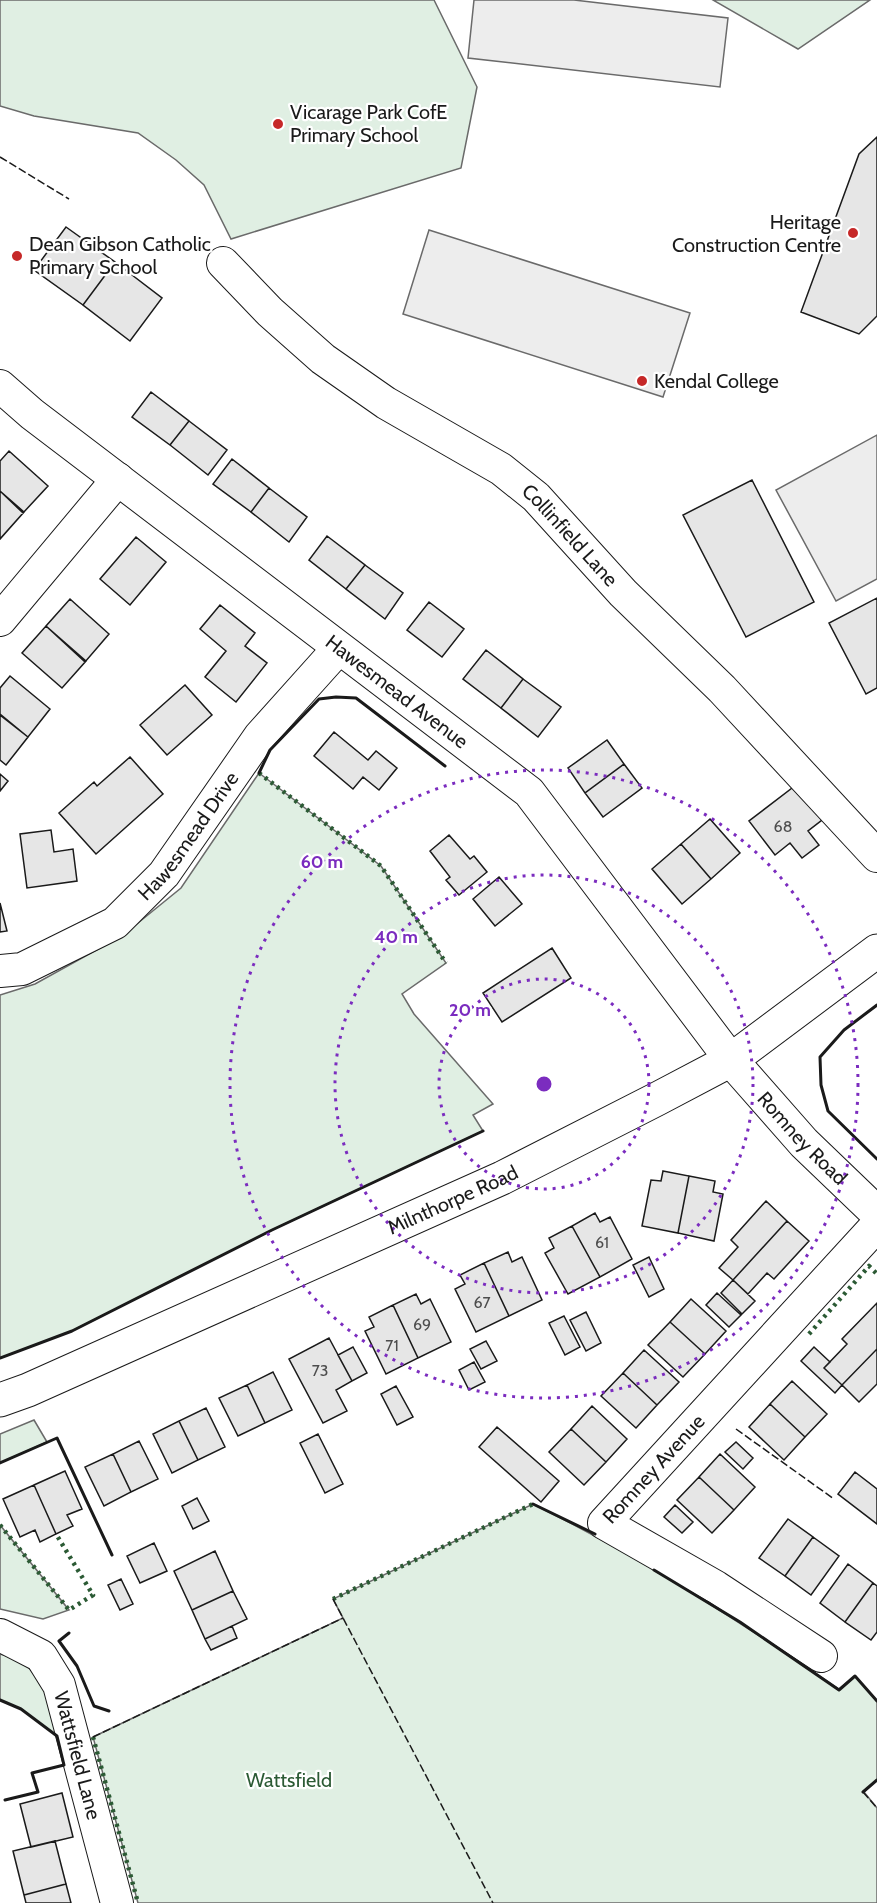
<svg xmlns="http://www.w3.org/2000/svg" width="877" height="1903" viewBox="0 0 877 1903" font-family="Cabin,sans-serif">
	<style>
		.green { fill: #e0efe3; stroke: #6a6a6a; stroke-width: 1.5 }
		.parking { fill: #ededed; stroke: #6a6a6a; stroke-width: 1.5 }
		.building { fill: #e6e6e6; stroke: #1a1a1a; stroke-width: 1.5 }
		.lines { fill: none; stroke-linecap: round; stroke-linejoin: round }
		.minor-casing { stroke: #1a1a1a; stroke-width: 34 }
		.primary-casing { stroke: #1a1a1a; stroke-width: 35 }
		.trunk-casing { stroke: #1a1a1a; stroke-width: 35 }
		.minor { stroke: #fff; stroke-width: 32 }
		.primary { stroke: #fff; stroke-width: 33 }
		.trunk { stroke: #fff; stroke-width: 33 }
		.hedge { stroke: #2b5a34; stroke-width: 4.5; stroke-dasharray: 3 4.5; stroke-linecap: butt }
		.fence { stroke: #1a1a1a; stroke-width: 1.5; stroke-dasharray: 8 3; stroke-linecap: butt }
		.wall { stroke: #1a1a1a; stroke-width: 3 }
		.ring { fill: none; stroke: #7b2cbf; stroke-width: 3; stroke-dasharray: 3 6 }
		.poi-dot { fill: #c62828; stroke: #fff; stroke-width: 2 }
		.labels { text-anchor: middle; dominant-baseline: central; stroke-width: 4.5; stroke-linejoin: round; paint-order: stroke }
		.number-label { font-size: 16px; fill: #4d4d4d }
		.poi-label { font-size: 20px; fill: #1a1a1a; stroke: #fff; text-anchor: start }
		.street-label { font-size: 20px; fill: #1a1a1a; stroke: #fff }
		.park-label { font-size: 20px; fill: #2b5a34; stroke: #fff }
		.centre { fill: #7b2cbf; stroke: #fff; stroke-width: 3 }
		.ring-label { font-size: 18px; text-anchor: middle; font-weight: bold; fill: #7b2cbf; stroke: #fff; stroke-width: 4.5; stroke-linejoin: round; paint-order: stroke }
	</style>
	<rect width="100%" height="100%" fill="#fff"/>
	<path class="green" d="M0,0H434L477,87L461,168L231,239L204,185L176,160L138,133L34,116L0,106Z
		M713,0H870L798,49Z
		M259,773L381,866L446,963L402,994L414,1014L493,1104L473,1115L483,1131L272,1230L72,1331L0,1358V995L35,984L122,936L181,888Z
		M34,1420L47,1442L0,1463V1434Z
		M533,1504C641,1557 740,1622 839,1689L855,1676L877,1701V1780L864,1792L877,1808V1903H138L93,1737L343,1618L333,1599Z
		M0,1525L69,1610L43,1619L0,1609Z
		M0,1654L23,1661L45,1687L57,1736L21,1709L0,1700Z"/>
	<path class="parking" d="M474,0H574L728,18L720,87L468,58Z
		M429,230L690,313L663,397L403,314Z
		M877,435V579L836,601L776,490Z"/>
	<path class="building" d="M877,137V316L859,334L801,312L859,154Z
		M66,227L115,262L83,305L34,270Z
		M115,262L162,298L130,341L83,305Z
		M151,392L189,421L170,445L132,417Z
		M189,421L227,450L208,475L170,445Z
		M9,451L48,486L23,513L0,491V461Z
		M232,459L269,488L251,512L213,484Z
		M752,480L814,602L746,637L683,515Z
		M269,488L307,517L289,542L251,512Z
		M0,491L24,512L0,539Z
		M327,536L365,565L346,589L309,560Z
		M136,537L166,562L130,605L100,579Z
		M365,565L403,593L385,619L346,589Z
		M877,598V688L866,694L829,623Z
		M70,599L109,634L85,662L46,626Z
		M429,602L464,629L442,657L407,630Z
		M220,605L255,633L245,646L267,663L236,702L205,677L226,651L200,629Z
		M46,626L86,661L62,688L22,653Z
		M486,650L523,679L501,708L463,679Z
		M10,676L50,709L28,737L0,715V688Z
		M523,679L561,707L538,737L501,708Z
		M185,685L212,715L167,755L140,725Z
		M0,714L28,737L6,765L0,760Z
		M334,732L368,760L376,751L397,768L379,790L363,777L353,789L314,756Z
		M607,740L624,764L585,793L568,768Z
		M130,757L163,794L96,854L59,813L94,782L97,786Z
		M624,764L642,788L603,817L585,793Z
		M0,774L8,781L0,791Z
		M796,785L822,820L808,831L819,845L802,858L790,843L775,855L749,821Z
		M710,819L740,853L711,879L681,844Z
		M51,830L54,852L73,849L77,881L27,888L20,834Z
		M449,835L470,859L474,856L487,872L459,895L446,880L450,877L430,851Z
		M681,844L711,879L682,904L652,869Z
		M499,877L522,904L495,926L473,899Z
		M0,903L7,931L0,932Z
		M552,948L571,978L502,1022L483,993Z
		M663,1171L689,1176L678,1233L642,1226L651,1180L661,1181Z
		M689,1176L715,1181L713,1192L723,1194L714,1241L678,1233Z
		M766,1201L787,1221L733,1280L719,1268L738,1247L731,1240Z
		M595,1213L600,1222L610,1217L632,1259L600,1277L572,1226Z
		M787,1221L809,1241L774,1279L767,1273L748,1294L733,1280Z
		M572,1226L600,1277L568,1294L545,1253L554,1248L549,1238Z
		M508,1252L512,1262L522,1257L542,1300L509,1316L484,1263Z
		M649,1257L664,1289L649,1297L633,1265Z
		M484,1263L509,1316L476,1332L455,1289L465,1284L460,1275Z
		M733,1280L755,1301L742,1314L721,1293Z
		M717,1293L741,1315L729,1327L706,1305Z
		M416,1294L421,1304L430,1299L451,1342L418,1358L393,1305Z
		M691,1299L726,1331L705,1354L670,1322Z
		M877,1303V1349L842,1385L824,1368L847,1344L842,1339Z
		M393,1305L418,1358L386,1374L365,1331L374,1327L369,1317Z
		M586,1312L601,1343L586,1351L570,1320Z
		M564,1316L580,1347L565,1355L549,1323Z
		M670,1322L705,1354L683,1377L648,1345Z
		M329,1338L352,1381L336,1390L347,1411L323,1423L289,1359Z
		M486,1341L497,1361L481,1369L470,1349Z
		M353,1347L367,1373L352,1381L338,1355Z
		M814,1347L830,1362L824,1368L842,1385L835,1393L801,1361Z
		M877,1349V1384L859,1402L842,1385Z
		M644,1350L679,1382L657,1405L623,1373Z
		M474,1362L485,1382L469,1390L459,1370Z
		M273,1372L292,1410L265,1423L247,1385Z
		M623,1373L657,1405L636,1428L601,1396Z
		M792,1381L827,1414L805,1437L770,1404Z
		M247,1385L265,1423L238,1436L219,1398Z
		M396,1386L413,1417L397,1425L381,1394Z
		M770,1404L805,1437L784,1460L749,1427Z
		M592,1406L627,1439L606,1462L571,1429Z
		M206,1408L225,1447L198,1460L179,1421Z
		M179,1421L198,1460L172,1473L153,1434Z
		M497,1427L559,1481L541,1502L479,1447Z
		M571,1429L606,1462L584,1485L549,1452Z
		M318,1434L343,1484L325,1493L300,1443Z
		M139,1441L158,1479L131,1492L113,1454Z
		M736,1442L753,1458L743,1469L725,1452Z
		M113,1454L131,1492L104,1506L85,1467Z
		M720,1454L755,1487L734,1510L699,1477Z
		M65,1471L82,1509L67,1515L73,1526L56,1534L34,1485Z
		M855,1472L877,1489V1524L838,1494Z
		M699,1477L734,1510L712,1533L677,1500Z
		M34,1485L56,1534L40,1542L35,1530L20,1537L3,1499Z
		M197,1498L209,1521L193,1529L182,1506Z
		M675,1505L693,1522L682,1533L664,1517Z
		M788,1519L813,1537L785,1576L759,1558Z
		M813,1537L839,1556L811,1595L785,1576Z
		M154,1543L167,1571L140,1583L127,1556Z
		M215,1551L233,1591L192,1610L174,1571Z
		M848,1564L873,1583L845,1622L820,1603Z
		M121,1579L133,1604L120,1610L108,1585Z
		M873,1583L877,1586V1632L871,1640L845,1622Z
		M233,1591L247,1619L205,1639L192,1610Z
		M232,1626L237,1638L211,1650L205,1639Z
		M62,1793L73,1837L31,1847L20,1804Z
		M55,1841L66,1884L24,1895L13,1851Z
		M66,1884L71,1903H26L24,1895Z"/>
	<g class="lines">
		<g class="minor-casing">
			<g id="minor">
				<path id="s1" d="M223,263L270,312L323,359L386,403L501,469L536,497L623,593L722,689L877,856"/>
				<path id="s2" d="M0,386L32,414L529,792L731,1060"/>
				<path d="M0,620L118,479"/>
				<path id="s3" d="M0,971L22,969L115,923L164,874L260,736L338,649"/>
				<path id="s4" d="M0,1635L41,1656L59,1685L117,1903"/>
				<path id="s5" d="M821,1656L716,1587L604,1523L877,1225"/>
			</g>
		</g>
		<g class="primary-casing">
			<g id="primary">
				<path id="s6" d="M731,1060L804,1143L877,1213"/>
			</g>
		</g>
		<g class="trunk-casing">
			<g id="trunk">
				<path id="s7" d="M0,1400L28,1390L502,1178L657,1099L731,1060L877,951"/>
			</g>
		</g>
		<use href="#minor" class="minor"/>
		<use href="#primary" class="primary"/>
		<use href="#trunk" class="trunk"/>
		<path class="hedge" d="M259,773L381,866L446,963
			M809,1334L869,1266L877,1274
			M0,1525L69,1610L93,1595L56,1534
			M333,1599L533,1504
			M93,1737L138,1903"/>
		<path class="fence" d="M0,157L69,199
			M736,1429L834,1499
			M333,1599L493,1903
			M93,1737L343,1618
			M863,1792L877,1808"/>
		<path class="wall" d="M259,773L270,750L319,699L336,697L356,698L445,766
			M877,1005L844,1030L820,1057L821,1085L828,1111L877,1159
			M0,1358L72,1331L272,1230L483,1131
			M0,1463L57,1438L112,1555
			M533,1504L595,1534
			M654,1570L740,1622L839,1690L855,1676L877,1701
			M69,1633L59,1641L77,1666L94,1706L109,1711
			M0,1700L21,1709L57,1736L64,1765L32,1773L38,1792L5,1800
			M863,1792L877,1780"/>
	</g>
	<g class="ring">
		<circle cx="544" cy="1084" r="105"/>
		<circle cx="544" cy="1084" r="209"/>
		<circle cx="544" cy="1084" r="314"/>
	</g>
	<g class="poi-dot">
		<circle cx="278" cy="124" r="6"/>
		<circle cx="853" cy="233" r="6"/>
		<circle cx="17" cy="256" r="6"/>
		<circle cx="642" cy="381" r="6"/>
	</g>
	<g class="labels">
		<g class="number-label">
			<text x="783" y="826">68</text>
			<text x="602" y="1242">61</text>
			<text x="482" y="1302">67</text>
			<text x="422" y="1324">69</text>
			<text x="392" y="1345">71</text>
			<text x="320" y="1370">73</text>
		</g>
		<g class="poi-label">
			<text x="290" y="112">Vicarage Park CofE<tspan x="290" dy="23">Primary School</tspan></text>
			<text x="841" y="222" text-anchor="end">Heritage<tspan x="841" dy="23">Construction Centre</tspan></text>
			<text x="29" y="244">Dean Gibson Catholic<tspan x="29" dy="23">Primary School</tspan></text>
			<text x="654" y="381">Kendal College</text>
		</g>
		<g class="street-label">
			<text stroke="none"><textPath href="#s1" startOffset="444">Collinfield Lane</textPath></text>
			<text stroke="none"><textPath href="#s2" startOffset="501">Hawesmead Avenue</textPath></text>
			<text stroke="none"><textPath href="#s3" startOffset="240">Hawesmead Drive</textPath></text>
			<text stroke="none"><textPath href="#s6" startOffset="106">Romney Road</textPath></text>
			<text stroke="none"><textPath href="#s7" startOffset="495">Milnthorpe Road</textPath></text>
			<text stroke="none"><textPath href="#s5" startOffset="328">Romney Avenue</textPath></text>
			<text stroke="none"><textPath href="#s4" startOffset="153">Wattsfield Lane</textPath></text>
		</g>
		<g class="park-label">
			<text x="289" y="1780">Wattsfield</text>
		</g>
	</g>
	<circle cx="544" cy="1084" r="9" class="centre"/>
	<g class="ring-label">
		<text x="322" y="868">60 m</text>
		<text x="396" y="943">40 m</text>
		<text x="470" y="1016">20 m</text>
	</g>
</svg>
